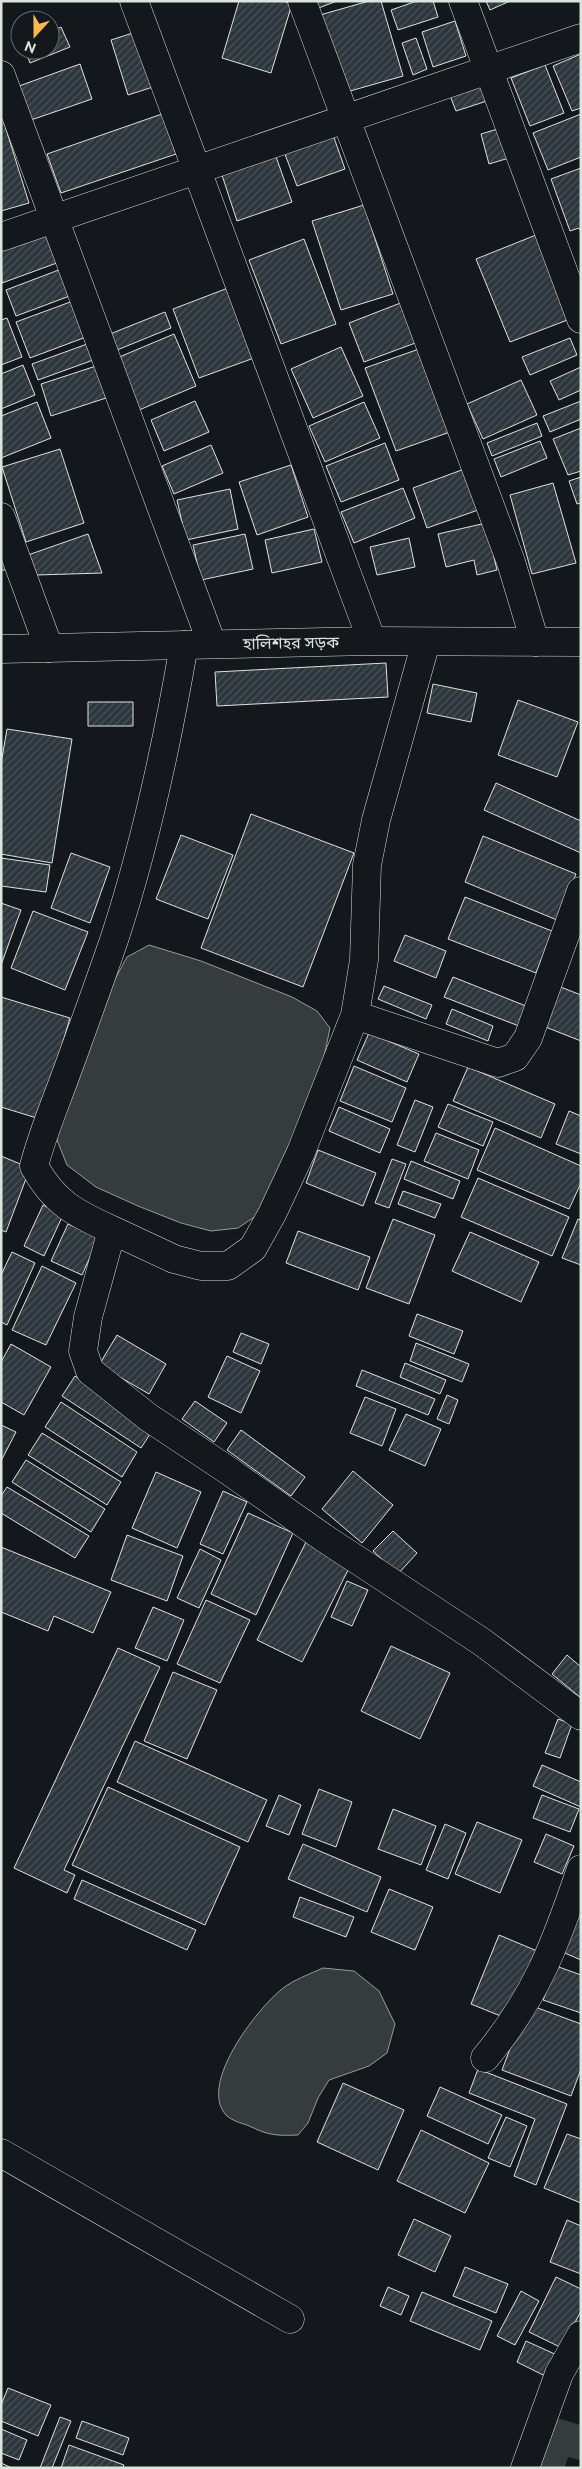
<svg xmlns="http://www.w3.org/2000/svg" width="582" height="2469" viewBox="0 0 582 2469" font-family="Raleway,'Noto Sans Bengali',sans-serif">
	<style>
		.water { fill: #363b3e; stroke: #939e99 }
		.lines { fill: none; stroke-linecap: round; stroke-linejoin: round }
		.canal { stroke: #363b3e; stroke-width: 34 }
		.building { fill: url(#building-hatch); stroke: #d8e6dc }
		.minor-casing { stroke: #d8e6dc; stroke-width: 29 }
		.tertiary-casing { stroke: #d8e6dc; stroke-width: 29 }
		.minor { stroke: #14181c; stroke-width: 28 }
		.tertiary { stroke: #14181c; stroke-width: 28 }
		.labels { text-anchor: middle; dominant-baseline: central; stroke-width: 4; stroke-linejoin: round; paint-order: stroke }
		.street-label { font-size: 16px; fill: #d8e6dc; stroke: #14181c }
	</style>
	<defs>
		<pattern id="building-hatch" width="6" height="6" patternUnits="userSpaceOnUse" patternTransform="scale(1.25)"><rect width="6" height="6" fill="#2c363c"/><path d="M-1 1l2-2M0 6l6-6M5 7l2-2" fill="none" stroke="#4a5358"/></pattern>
	</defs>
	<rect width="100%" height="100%" fill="#14181c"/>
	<path class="water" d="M149,945L201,961L292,997L317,1011L330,1028L324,1057L298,1129L256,1216L238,1228L211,1231L181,1223L138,1206L96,1187L67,1165L57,1140L58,1116L108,992L127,957Z
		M323,1968L354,1971L379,1991L395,2024L387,2053L369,2066L329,2080L318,2098L308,2123L298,2135C274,2136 268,2135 247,2125C240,2123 231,2120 226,2115C198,2084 257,2009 282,1989C293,1980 310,1974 323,1968Z"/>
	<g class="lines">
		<path class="canal" d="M546,2468L558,2436L581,2443"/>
	</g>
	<path class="building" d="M239,1H283L292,4L271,73L222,58Z
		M313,1H337L316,9Z
		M369,1H381L403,76L343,93L320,15Z
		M417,1H433L438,17L398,30L391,10Z
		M486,1H510L490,10Z
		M455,21L466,56L433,67L422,32Z
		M61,27L70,47L30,63L25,50H50V32Z
		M136,32L153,87L128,95L111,40Z
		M416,38L427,69L413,75L402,43Z
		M581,54V108L572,111L553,66Z
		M80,64L92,99L31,120L19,86Z
		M545,65L564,113L530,126L511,78Z
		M480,82L487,101L456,111L449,93Z
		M1,113L29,203L1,211Z
		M162,114L176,154L61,193L47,154Z
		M581,114V157L548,170L533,133Z
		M501,128L509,158L489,164L481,134Z
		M332,132L345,169L297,186L283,149Z
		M274,151L292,202L237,221L220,169Z
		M581,168V232L579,228L570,231L551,179Z
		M364,205L393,294L341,310L312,221Z
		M52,226L65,260L2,283L1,245Z
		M536,235L570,319L510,342L476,259Z
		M304,239L336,324L281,344L249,260Z
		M64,268L75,294L16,316L6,290Z
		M228,288L254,358L199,378L173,309Z
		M73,301L86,337L30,358L16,322Z
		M403,302L418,342L364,362L349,323Z
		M165,312L171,328L117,350L110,334Z
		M7,318L22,357L1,365V320Z
		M174,334L196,386L139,410L117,358Z
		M570,338L577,355L530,375L522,357Z
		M90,343L96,359L38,380L32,364Z
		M341,347L363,396L313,418L291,369Z
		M419,349L450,432L396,451L365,368Z
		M23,365L35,395L1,409V374Z
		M96,366L106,398L51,416L41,384Z
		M581,367V390L559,400L550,381Z
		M521,380L537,415L483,439L467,404Z
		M195,401L209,432L164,451L151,420Z
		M581,401V419L550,432L543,416Z
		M37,402L51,438L1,458V416Z
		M364,402L380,438L325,462L309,426Z
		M537,423L542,436L492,456L487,443Z
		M581,428V471L568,475L553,439Z
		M540,441L547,458L501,477L494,459Z
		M385,443L399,480L341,502L326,466Z
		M211,445L223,473L174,494L162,466Z
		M60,449L84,523L26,542L2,467Z
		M291,465L308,517L257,535L239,482Z
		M467,468L481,509L427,528L413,488Z
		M581,477V503L577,504L569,481Z
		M553,483L576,563L532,574L510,495Z
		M403,488L415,518L354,543L341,512Z
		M230,489L238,529L186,540L177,500Z
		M486,523L497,570L477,575L474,560L446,567L438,534Z
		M314,529L322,562L272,573L265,540Z
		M88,534L102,573L36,575L28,555Z
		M245,534L253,569L201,580L193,545Z
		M409,538L415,567L377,575L370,547Z
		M1,539L13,570H1Z
		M386,663L388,697L217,706L215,672Z
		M433,684L477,693L471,722L427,713Z
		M518,700L578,722L557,777L498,755Z
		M88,702H133V726H88Z
		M7,729L72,739L52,863L1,854V764Z
		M496,783L581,821V853L484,810Z
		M251,814L354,853L303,987L201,948Z
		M181,835L233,855L208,919L156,899Z
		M483,836L576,874L557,920L465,882Z
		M71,853L110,867L90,923L51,908Z
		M1,858L50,865L46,892L1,886Z
		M465,897L552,931L536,973L448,939Z
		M1,903L21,910L1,965Z
		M33,911L88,932L65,990L11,968Z
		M405,935L446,951L436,978L394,961Z
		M453,977L531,1008L524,1028L444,997Z
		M384,986L432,1005L426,1019L378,999Z
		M558,986L581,995V1041L543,1026Z
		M1,997L70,1018L40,1119L1,1107Z
		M452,1009L493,1026L488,1041L446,1024Z
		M369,1033L419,1054L407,1082L357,1060Z
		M354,1066L406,1088L392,1122L340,1101Z
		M468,1067L555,1104L541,1138L453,1101Z
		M415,1100L433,1107L415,1152L397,1145Z
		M448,1104L493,1122L483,1146L438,1127Z
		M339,1107L390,1129L380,1153L329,1131Z
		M569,1111L581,1116V1154L556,1144Z
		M495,1128L581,1166V1183L569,1209L477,1170Z
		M436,1133L479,1150L468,1179L424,1161Z
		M318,1150L376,1173L363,1206L306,1183Z
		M1,1156L30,1168L6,1232L1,1230Z
		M392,1159L406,1164L389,1208L375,1203Z
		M411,1161L460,1181L453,1199L404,1179Z
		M478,1178L569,1217L552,1256L461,1217Z
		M403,1191L441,1204L435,1218L398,1204Z
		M43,1205L63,1215L44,1256L24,1246Z
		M393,1219L435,1235L409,1304L366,1288Z
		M578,1219L581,1220V1265L562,1258Z
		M68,1224L99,1237L82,1275L51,1261Z
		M298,1231L370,1257L358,1290L286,1263Z
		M470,1232L539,1262L521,1302L452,1271Z
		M12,1252L35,1263L7,1325L1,1322V1275Z
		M42,1266L76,1283L46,1345L12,1330Z
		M417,1314L463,1331L454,1354L409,1336Z
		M241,1333L269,1344L261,1364L233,1352Z
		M117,1335L166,1364L149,1394L99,1365Z
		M416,1343L469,1364L462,1382L410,1361Z
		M11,1344L51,1367L24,1415L1,1402V1362Z
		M227,1356L260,1371L241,1413L208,1397Z
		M405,1363L446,1380L440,1394L400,1377Z
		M362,1370L435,1399L428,1415L356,1386Z
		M75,1376L154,1428L141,1448L62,1396Z
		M447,1395L458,1400L449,1424L437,1419Z
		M365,1397L396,1409L382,1446L350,1433Z
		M195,1401L227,1423L214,1442L182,1419Z
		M61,1402L137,1452L122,1477L45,1427Z
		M406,1414L441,1429L425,1466L389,1450Z
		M1,1425L16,1432L1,1461Z
		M241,1430L305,1477L291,1496L227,1450Z
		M42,1433L121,1482L107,1505L28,1455Z
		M26,1460L105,1509L91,1532L12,1482Z
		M353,1471L393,1505L362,1543L322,1509Z
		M156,1472L201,1492L177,1548L132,1528Z
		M7,1487L89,1536L75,1558L1,1513V1496Z
		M223,1491L247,1502L223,1554L200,1544Z
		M248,1513L293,1533L256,1615L211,1594Z
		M393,1531L417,1553L398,1574L373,1551Z
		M127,1535L183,1556L167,1601L111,1580Z
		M307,1540L352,1562L302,1662L257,1640Z
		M1,1547L111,1592L93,1633L54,1616L48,1631L1,1612Z
		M200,1549L221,1560L199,1608L177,1598Z
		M347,1581L368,1590L352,1626L331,1617Z
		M206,1600L250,1620L220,1683L177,1664Z
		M153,1607L184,1620L167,1661L135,1648Z
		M391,1646L450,1673L420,1739L361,1711Z
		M118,1648L160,1667L64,1870L75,1875L67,1893L14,1868Z
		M567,1655L581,1667V1698L552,1674Z
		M173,1672L217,1690L187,1759L144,1741Z
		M558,1719L572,1724L560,1758L545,1753Z
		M135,1741L267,1800L248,1842L117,1782Z
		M542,1765L581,1782V1807L533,1786Z
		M108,1787L240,1847L205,1925L72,1865Z
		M319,1789L352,1802L336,1847L302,1834Z
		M279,1795L301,1805L289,1835L266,1826Z
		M542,1795L579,1809L570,1832L533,1818Z
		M393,1809L436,1826L421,1865L378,1849Z
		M477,1822L522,1840L500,1893L455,1874Z
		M445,1824L466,1833L448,1879L426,1870Z
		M546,1834L574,1846L562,1874L534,1862Z
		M303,1844L381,1877L367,1912L288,1879Z
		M82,1880L196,1930L187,1950L74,1899Z
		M389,1889L433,1907L415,1950L371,1932Z
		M300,1897L354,1917L346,1937L293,1917Z
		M576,1914L581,1916V1960L560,1951Z
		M499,1935L537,1951L508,2019L471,2004Z
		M556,1966L581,1975V2013L543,2000Z
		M527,2004L581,2024V2069L571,2096L502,2070Z
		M478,2069L567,2104L536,2185L514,2176L535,2119L469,2093Z
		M343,2083L404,2110L378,2170L317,2142Z
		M440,2087L502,2115L488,2144L427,2116Z
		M506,2117L527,2126L510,2167L488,2158Z
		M421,2130L489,2163L465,2213L397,2181Z
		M567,2134L581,2139V2203L544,2188Z
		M414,2219L451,2236L435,2272L398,2255Z
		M567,2220L581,2226V2274L550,2262Z
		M465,2267L508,2284L496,2313L453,2296Z
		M556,2277L581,2289V2311L562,2348L529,2332Z
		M388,2287L409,2296L401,2315L380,2306Z
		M521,2291L539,2301L515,2345L497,2336Z
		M422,2292L492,2321L480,2350L410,2321Z
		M526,2341L557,2355L547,2377L517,2362Z
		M8,2388L51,2405L38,2436L1,2421V2405Z
		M60,2417L71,2421L52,2468H40Z
		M82,2421L129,2438L123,2455L76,2438Z
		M1,2429L27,2440L19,2460L1,2453Z
		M69,2445L124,2465L123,2468H61Z
		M1,2463L12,2468H1Z"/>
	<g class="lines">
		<g class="minor-casing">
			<path id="minor" d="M134,1L372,641
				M302,1L511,562L535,642
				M463,1L581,319
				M1,75L212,644
				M1,237L581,38
				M1,517L49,648
				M184,645C167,744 146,842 115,937C99,984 82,1030 65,1077C54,1107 42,1135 34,1166C54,1203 75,1213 112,1230L88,1317L83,1351L90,1371L148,1417L229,1471L324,1538L482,1642L581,1716
				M355,1015L498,1063L515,1057L528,1038L581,891
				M112,1230L174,1259L201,1266H228L253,1248L272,1214L301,1152L355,1015L364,960L367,865L376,820L426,642
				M485,2058C536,1997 556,1943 581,1869
				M1,2153L290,2319
				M525,2468L559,2374L581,2335"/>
		</g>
		<g class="tertiary-casing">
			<path id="tertiary" d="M1,649L372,641L581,642"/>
		</g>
		<use href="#minor" class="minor"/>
		<use href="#tertiary" class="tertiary"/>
	</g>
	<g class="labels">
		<g class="street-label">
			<text transform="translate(291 643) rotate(-1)">হালিশহর সড়ক</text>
		</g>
	</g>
	<rect width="582" height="2469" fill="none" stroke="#d8e6dc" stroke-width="5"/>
	<g transform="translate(35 35) rotate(201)"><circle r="24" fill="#14181c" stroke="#626a69"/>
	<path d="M0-4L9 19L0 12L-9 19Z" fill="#ffb74d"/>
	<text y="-8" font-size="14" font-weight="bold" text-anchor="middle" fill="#d8e6dc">N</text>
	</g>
</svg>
